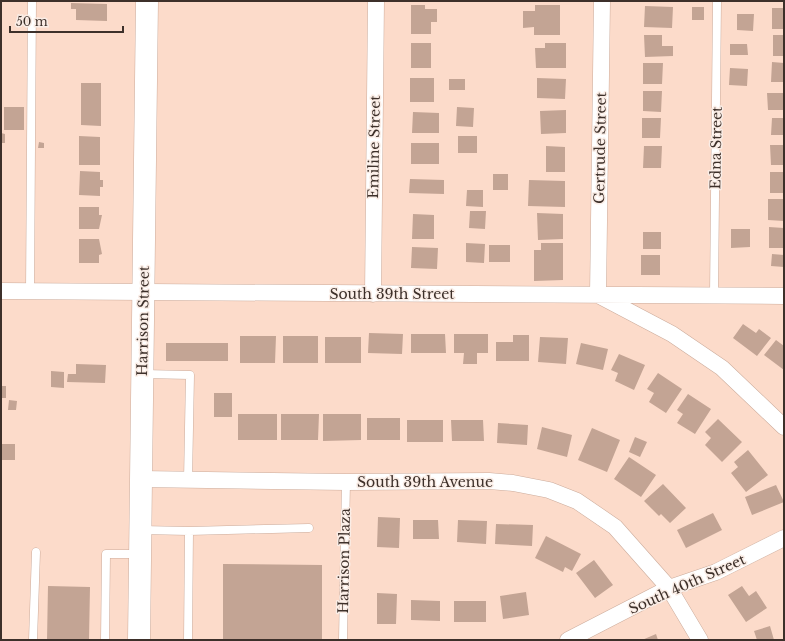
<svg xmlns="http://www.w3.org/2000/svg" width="785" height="641" viewBox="0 0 785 641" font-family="'Libre Baskerville',serif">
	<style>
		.building { fill: #c3a494 }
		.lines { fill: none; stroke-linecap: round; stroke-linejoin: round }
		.service-casing { stroke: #ccac9c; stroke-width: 9 }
		.minor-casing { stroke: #ccac9c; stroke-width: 17 }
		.secondary-casing { stroke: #ccac9c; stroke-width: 23 }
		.service { stroke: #fff; stroke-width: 8 }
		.minor { stroke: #fff; stroke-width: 16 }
		.secondary { stroke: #fff; stroke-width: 22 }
		.labels { text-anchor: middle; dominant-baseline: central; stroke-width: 3; stroke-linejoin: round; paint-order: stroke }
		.street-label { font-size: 14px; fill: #3d302a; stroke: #faede6 }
	</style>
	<rect width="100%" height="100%" fill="#fcdbca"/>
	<path class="building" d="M71,3L107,4V21L76,20V9H71Z
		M411,5H425V9H437V22H431V34H411Z
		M535,5H560V35H534V27L523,28V11H535Z
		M645,6L673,7L672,28L644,27Z
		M692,7H704V20H692Z
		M772,8H784V29H772Z
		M737,14H754L753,31L737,30Z
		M644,35H662V46H673V56L645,57Z
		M773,35H784V56H773Z
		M411,43H431V68H411Z
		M545,43H566V68H536L535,48H545Z
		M730,44H747L748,55H730Z
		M772,62L784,63V82H771Z
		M643,63H663L662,84H643Z
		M730,68L748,69L747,86L729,85Z
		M410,78H434V102H410Z
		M537,78L566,79L565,99L537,98Z
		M449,79H465V90H449Z
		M81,83H101V126L81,125Z
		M643,91H662L661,112L643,111Z
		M767,93H784V110H768Z
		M4,107H24V130H4Z
		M457,107L474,108L473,127L456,126Z
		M566,110V133L541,134L540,111Z
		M413,112L439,113V133H412Z
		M642,118H661L660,138H642Z
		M772,118H784V135H771Z
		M1,133L5,134V143H1Z
		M79,136L100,137V165H79Z
		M458,136H477V153H458Z
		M39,142L44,143V148H38Z
		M411,143H439V164H411Z
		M770,145H784V165H771Z
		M546,146L565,147V172H546Z
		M644,146H662L661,168H643Z
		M80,171L100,172V180H103V187H100V196L79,195Z
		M770,172H784V193H770Z
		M493,174H508V190H493Z
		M410,179L444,180V194L409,193Z
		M529,180L565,181V207L528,206Z
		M467,190H483V207L466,206Z
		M768,199H784V221L768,220Z
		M79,207H99V215H102L99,229H79Z
		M470,211H486L485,229L469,228Z
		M537,213L563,214V239L538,240Z
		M413,214L434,215V239H412Z
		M769,227L784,228V248H769Z
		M731,229H750V247L731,248Z
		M643,232H661V249H643Z
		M79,239H99L102,254L99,255V263H79Z
		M466,243L485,244L484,263L466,262Z
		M541,243H563V280L534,281V250H541Z
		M489,245H510V262H489Z
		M412,247L438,248L437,269L411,268Z
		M772,254L784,255V267L771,266Z
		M641,255H660V275H641Z
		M743,324L756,333L759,329L771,338L757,356L733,338Z
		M369,333L403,334L402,354L368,353Z
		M411,334H445L446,353H411Z
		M454,334H488V353H477V364H463L464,353H454Z
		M513,335H529V361H496V342H513Z
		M240,336H276L275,363H240Z
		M283,336H318V363H283Z
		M325,337H361V363H325Z
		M540,337L568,338L566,364L538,362Z
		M776,340L784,346V370L764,355Z
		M166,343H228V361H166Z
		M581,343L608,349L603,370L576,364Z
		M619,354L645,365L634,390L615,381L618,373L611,370Z
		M76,364L106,365L105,383L67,382L68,374H76Z
		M51,371L64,372V388L51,387Z
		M658,373L682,389L666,413L649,402L654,393L647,389Z
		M1,386H6V398H1Z
		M214,393H232V417H214Z
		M688,394L711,409L695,434L677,423L683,414L677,410Z
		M9,400L17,401L16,410H8Z
		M238,414H277V440H238Z
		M281,414H319L318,440H281Z
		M323,414H361V440L323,441Z
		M367,418H400V440H367Z
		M718,419L742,442L722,462L705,445L711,438L705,432Z
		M407,420H443V442H407Z
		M451,420H483L484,441H452Z
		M498,423L528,425L527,445L497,443Z
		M542,427L572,435L567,457L537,449Z
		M592,428L620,440L607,472L578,460Z
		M635,437L647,442L640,457L629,452Z
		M1,444H15V460H1Z
		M748,450L768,475L746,492L731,473L738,467L734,462Z
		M629,457L656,475L641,497L614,479Z
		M663,484L686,508L670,523L661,514L659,516L644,501Z
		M776,485L784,502L752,515L745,497Z
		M713,513L722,530L686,548L677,530Z
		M378,517L400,518L399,548L377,547Z
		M413,520H438L439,539H413Z
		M458,520L487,521L486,544L457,542Z
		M496,524L533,525L532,546L495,544Z
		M546,536L581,554L572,571L565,567L563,572L535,558Z
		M594,560L613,585L595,598L576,573Z
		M223,564L322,565V640H223Z
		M48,586L90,587L89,640H47Z
		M742,586L749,596L756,591L767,608L746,622L728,595Z
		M526,592L529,615L503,619L500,596Z
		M377,593L397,594L396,624H377Z
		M411,600L440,601V621L411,620Z
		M454,601H486V622H454Z
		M770,626L774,640H757L754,631Z
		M656,634L658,640H642Z"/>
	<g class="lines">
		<g class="service-casing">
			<path id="service" d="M30,292L32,1
				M714,295L717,1
				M143,374L190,375L188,480
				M141,530L189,531L188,640
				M189,531L309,528
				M33,640L36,552
				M105,640L106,554H139
				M343,640L346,482"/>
		</g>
		<g class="minor-casing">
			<path id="minor" d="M602,1L598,295L672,334L722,368L784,427
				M1,291L784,296
				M373,294L376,1
				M141,479L346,482L489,481L513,483L549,490L577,501L615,527L669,588L700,640
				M568,640L669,588L716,572L784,538"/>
		</g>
		<g class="secondary-casing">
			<path id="secondary" d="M139,640L147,1"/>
		</g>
		<use href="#service" class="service"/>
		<use href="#minor" class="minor"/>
		<use href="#secondary" class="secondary"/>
	</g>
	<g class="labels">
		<g class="street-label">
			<text transform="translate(374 147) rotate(-89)">Emiline Street</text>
			<text transform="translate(600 148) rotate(-89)">Gertrude Street</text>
			<text transform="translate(716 148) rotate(-89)">Edna Street</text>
			<text x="392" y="294">South 39th Street</text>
			<text transform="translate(143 321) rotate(-89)">Harrison Street</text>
			<text x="425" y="482">South 39th Avenue</text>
			<text transform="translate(344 561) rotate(-89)">Harrison Plaza</text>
			<text transform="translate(687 584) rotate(-24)">South 40th Street</text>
		</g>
	</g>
	<rect width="785" height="641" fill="none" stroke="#3d302a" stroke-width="4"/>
	<path d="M10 26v6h113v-6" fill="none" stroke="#3d302a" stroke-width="2"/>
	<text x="16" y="26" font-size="12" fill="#3d302a" stroke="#faede6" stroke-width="3" paint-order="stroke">50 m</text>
</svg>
